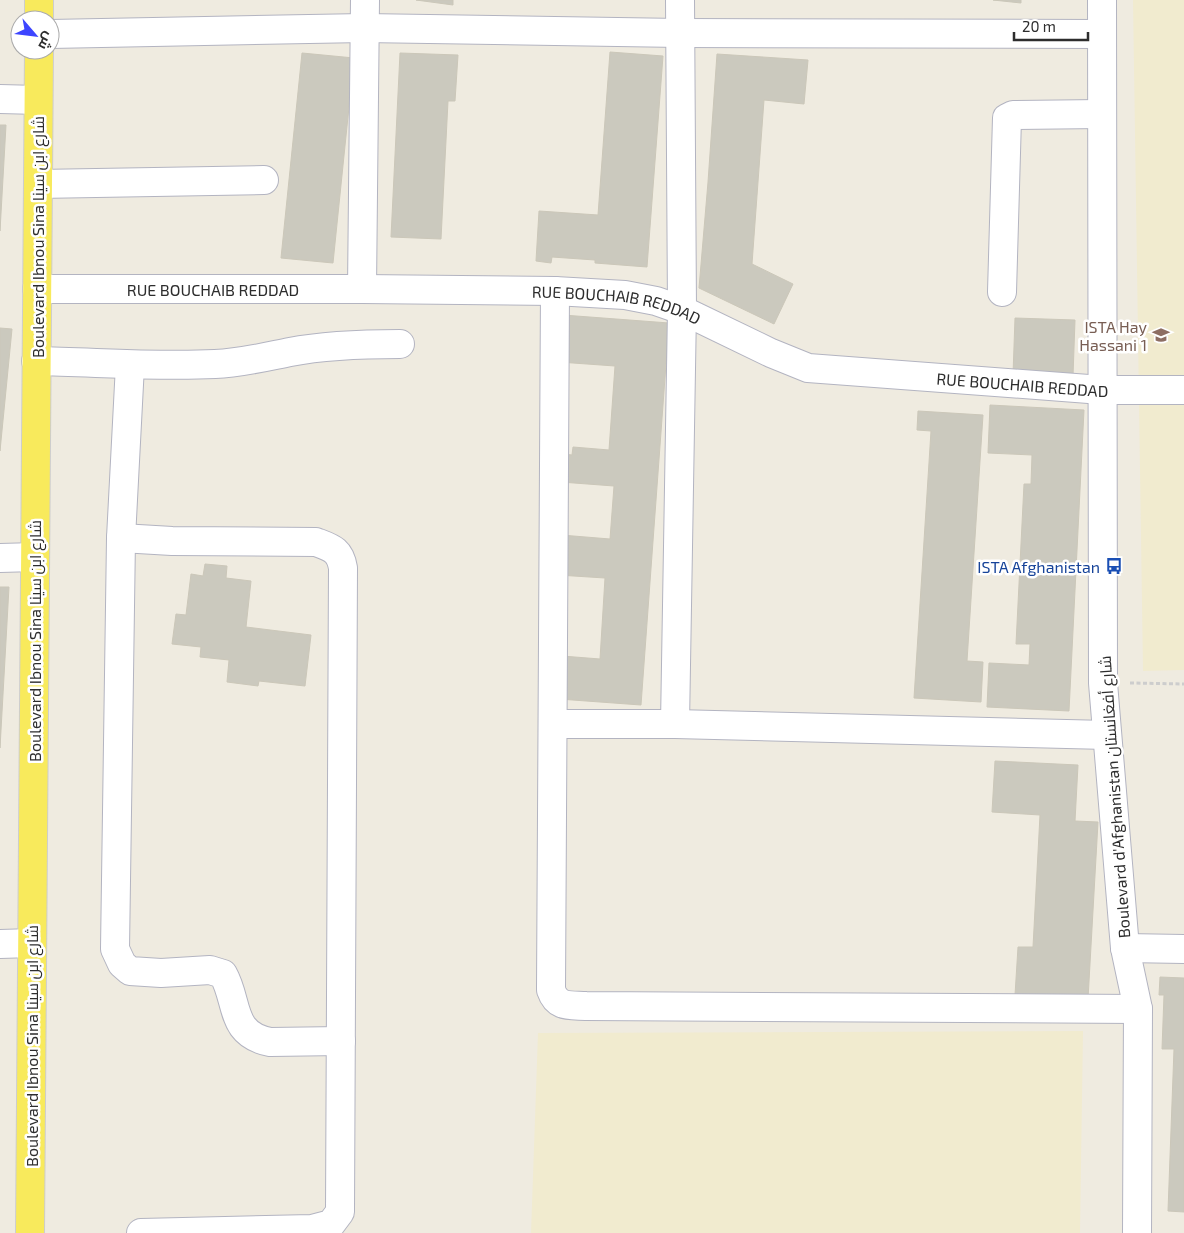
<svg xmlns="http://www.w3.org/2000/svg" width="1184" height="1233" viewBox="0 0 1184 1233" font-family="'Exo 2',Cairo,sans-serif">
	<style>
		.education { fill: #f1ebcf }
		.building { fill: #cbc9be; stroke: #cbc7b9 }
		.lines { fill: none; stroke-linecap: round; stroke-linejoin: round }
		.minor-casing { stroke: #b3b4c1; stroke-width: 30 }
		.major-casing { stroke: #cdcdcd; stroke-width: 30 }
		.path { stroke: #cdcdcd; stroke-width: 3; stroke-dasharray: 4 2.5; stroke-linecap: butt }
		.minor { stroke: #fff; stroke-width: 28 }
		.major { stroke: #f8ea5c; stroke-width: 28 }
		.labels { text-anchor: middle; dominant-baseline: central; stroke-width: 5; stroke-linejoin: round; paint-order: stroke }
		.street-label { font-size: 16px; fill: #2d2d2d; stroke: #fff }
		.education-label { font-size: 16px; fill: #785e54; stroke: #fff; text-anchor: end }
		.transit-label { font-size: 16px; fill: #164399; stroke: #fff; text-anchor: end }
	</style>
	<rect width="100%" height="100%" fill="#efebe0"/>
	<path class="education" d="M1133,0H1184V670L1143,671Z
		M1083,1031L1080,1233H531L538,1033Z"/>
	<path class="building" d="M416,0H453V5Z
		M993,0H1021V3Z
		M610,52L663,56L647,267L595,263V260L552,257L551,263L536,261L539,211L598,215Z
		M302,53L354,58L333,263L281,258Z
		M400,53L458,55L455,101H448L441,239L391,237Z
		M717,54L808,60L804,104L764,100L752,264L793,284L774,324L699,288L708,182Z
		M0,125H6L0,231Z
		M563,315L669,323L641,705L559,699L562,656L600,659L605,578L558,575L561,535L610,539L614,486L561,482L563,454L572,455L573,447L609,450L615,366L559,362Z
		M1015,318L1075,320L1073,376L1013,375Z
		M0,328L12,329L0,451Z
		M990,405L1084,410L1069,711L987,707L989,663L1029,665L1030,644H1016L1024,484H1031L1032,455L988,453Z
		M918,411L983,415L967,661L983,662L981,702L914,698L931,431L917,430Z
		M205,564L227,566L226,578L251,581L246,627L311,635L305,686L259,681L258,686L227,682L229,660L200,657L201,647L172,644L176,614L186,615L191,574L203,576Z
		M0,587H9L0,748Z
		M995,761L1078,765L1075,821L1098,822L1088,999L1015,995L1018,947H1033L1040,815L992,812Z
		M1160,977L1184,978V1212L1168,1211L1174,1049H1162L1164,995H1159Z"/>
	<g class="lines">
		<g class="minor-casing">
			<g id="minor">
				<path d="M1102,0L1103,683L1125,948L1138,1009L1137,1233"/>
				<path d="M50,34L364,28L680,33L1101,34"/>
				<path d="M0,99L38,100"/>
				<path d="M38,184L264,180"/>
				<path id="s1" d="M37,289H362L555,291L625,295L656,301L682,310L771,353L808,368L1102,390H1184"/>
				<path d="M362,289L365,0"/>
				<path d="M555,291L551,990C557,1008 570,1005 586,1006L1138,1009"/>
				<path d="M1002,292L1007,118L1013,115L1101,114"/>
				<path d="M36,361C96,362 155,367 215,364C241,363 265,357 290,352C326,345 363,344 400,344"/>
				<path d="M130,365L121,538L115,949L122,964L130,971L161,973L210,970L223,974C239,1002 229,1034 270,1042L341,1041"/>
				<path d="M121,538L172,541L316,542C332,548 340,550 343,568L340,1212L331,1224L312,1229L141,1233"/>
				<path d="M0,558L35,557"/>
				<path d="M553,724H675L1107,735"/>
				<path d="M675,724L682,310L680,0"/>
				<path d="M0,944L32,943"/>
				<path d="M1125,948L1184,949"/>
			</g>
		</g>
		<g class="major-casing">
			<path id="major" d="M39,20V0
				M30,1233L39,50"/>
		</g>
		<path class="path" d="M1130,683L1184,684"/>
		<use href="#minor" class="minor"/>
		<use href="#major" class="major"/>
	</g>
	<defs>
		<g id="university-bare" transform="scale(1.35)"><path d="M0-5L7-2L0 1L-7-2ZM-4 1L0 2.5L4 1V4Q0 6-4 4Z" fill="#8d6e63" stroke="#fff" stroke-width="2.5" paint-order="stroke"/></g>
		<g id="bus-bare" transform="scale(1.35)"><path d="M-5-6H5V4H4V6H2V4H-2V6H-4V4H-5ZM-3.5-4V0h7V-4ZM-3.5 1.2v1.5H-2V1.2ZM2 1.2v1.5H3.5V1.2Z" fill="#1a4fb4" stroke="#fff" stroke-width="2.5" paint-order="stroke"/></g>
	</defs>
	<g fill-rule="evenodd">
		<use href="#university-bare" x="1161" y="335"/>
		<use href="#bus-bare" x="1114" y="566"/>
	</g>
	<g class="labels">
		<g class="street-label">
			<text transform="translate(37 237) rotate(-90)">Boulevard Ibnou Sina شارع ابن سينا</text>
			<text stroke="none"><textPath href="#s1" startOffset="176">RUE BOUCHAIB REDDAD</textPath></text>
			<text stroke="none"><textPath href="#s1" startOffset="581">RUE BOUCHAIB REDDAD</textPath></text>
			<text stroke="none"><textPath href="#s1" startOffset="1001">RUE BOUCHAIB REDDAD</textPath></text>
			<text transform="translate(34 641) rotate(-90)">Boulevard Ibnou Sina شارع ابن سينا</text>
			<text transform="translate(1114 797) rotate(-94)">Boulevard d'Afghanistan شارع أفغانستان</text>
			<text transform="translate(31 1046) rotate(-90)">Boulevard Ibnou Sina شارع ابن سينا</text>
		</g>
		<g class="education-label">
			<text x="1147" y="326">ISTA Hay<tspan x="1147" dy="18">Hassani 1</tspan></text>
		</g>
		<g class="transit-label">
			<text x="1100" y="566">ISTA Afghanistan</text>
		</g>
	</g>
	<g transform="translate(35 35) rotate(118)"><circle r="24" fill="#ffffff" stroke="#ababab"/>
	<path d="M0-4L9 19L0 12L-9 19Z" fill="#3d45ff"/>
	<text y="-8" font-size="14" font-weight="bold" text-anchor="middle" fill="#2d2d2d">ش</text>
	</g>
	<path d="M1014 32v8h74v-8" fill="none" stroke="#2d2d2d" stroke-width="2.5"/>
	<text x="1022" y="32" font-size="15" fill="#2d2d2d" stroke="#ffffff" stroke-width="4" paint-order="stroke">20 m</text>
</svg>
